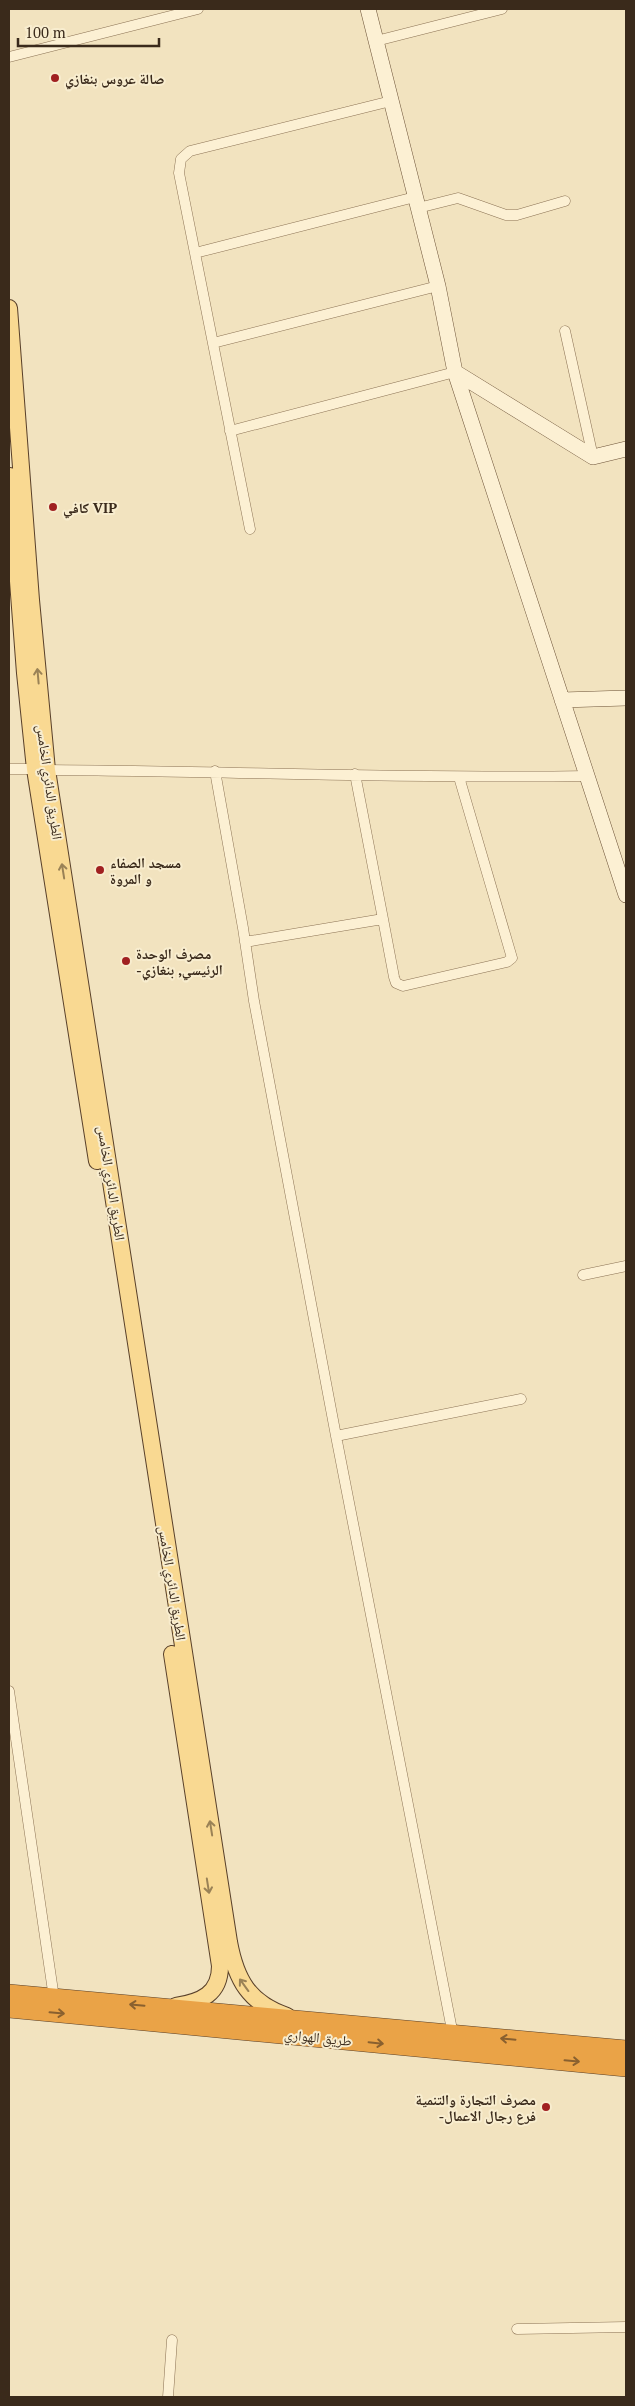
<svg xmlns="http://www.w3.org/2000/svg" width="635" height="2406" viewBox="0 0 635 2406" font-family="'PT Serif','Noto Naskh Arabic',serif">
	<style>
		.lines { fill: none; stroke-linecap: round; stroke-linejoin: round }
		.street-casing { stroke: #8c7355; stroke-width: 11 }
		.secondary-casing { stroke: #6e5439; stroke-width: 16 }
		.primary-casing { stroke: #59402a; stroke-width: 18 }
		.highway-casing { stroke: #59402a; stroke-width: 20 }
		.street { stroke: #fcf0d3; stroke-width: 10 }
		.secondary { stroke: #fcf0d3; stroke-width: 15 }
		.primary { stroke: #f9d992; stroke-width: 16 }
		.highway { stroke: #eaa347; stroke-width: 19 }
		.oneway { stroke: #9a8256 }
		.oneway2 { stroke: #89602f }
		.poi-dot { fill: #a02020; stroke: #f8edcf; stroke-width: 2 }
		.labels { text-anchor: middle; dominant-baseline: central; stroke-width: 4; stroke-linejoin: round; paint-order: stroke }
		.poi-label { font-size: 14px; font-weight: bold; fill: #3a2a1b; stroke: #f8edcf; text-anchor: start }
		.street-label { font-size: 14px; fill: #3a2a1b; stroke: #f8edcf }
	</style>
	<rect width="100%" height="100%" fill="#f2e3bf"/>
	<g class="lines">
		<g class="street-casing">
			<path id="street" d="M376,41L502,9
				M9,57L198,9
				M418,208L458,198L506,215H517L565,201
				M195,253L415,197
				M565,331L593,457
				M213,343L438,286
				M230,431L455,372
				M250,529L179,173L181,159L190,151L391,101
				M9,769H35
				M47,770C227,771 407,779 587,776
				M215,771L243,928L254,1001L336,1436L453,2035
				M383,919L394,977L396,983L403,986L507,962L512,958L459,777
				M245,942L383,919L355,774
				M583,1275L626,1266
				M336,1436L521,1399
				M9,1691L54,1998
				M517,2329L626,2327
				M168,2397L172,2340"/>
		</g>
		<g class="secondary-casing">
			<path id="secondary" d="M368,9L438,286L455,372L626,895
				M455,372L593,457L626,449
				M562,700L626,698"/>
		</g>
		<g class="primary-casing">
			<path id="primary" d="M9,308L31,600L47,770L229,1942C236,1980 249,2003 287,2016
				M10,476L25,673L35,769L97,1161
				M172,1654L220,1966C220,1994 201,2002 176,2006"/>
		</g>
		<g class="highway-casing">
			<path id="highway" d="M9,1994L626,2050
				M9,2008L626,2067"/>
		</g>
		<use href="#street" class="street"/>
		<use href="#secondary" class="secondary"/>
		<use href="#primary" class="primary"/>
		<use href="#highway" class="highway"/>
	</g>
	<defs><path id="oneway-shaft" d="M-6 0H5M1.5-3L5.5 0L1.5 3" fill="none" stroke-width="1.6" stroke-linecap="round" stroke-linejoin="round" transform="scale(1.25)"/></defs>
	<g class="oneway">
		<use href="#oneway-shaft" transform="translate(38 676) rotate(-95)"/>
		<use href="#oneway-shaft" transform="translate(63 871) rotate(-99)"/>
		<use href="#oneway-shaft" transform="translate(211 1828) rotate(-99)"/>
		<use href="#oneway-shaft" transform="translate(208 1886) rotate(81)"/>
		<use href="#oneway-shaft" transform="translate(244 1985) rotate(-126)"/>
	</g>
	<g class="oneway2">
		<use href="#oneway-shaft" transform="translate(137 2005) rotate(-175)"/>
		<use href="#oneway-shaft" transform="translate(57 2013) rotate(5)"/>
		<use href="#oneway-shaft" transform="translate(508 2039) rotate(-175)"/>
		<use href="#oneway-shaft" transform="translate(376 2043) rotate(6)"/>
		<use href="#oneway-shaft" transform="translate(572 2061) rotate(5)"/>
	</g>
	<g class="poi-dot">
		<circle cx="55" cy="78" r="5"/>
		<circle cx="53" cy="507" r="5"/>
		<circle cx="100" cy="870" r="5"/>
		<circle cx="126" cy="961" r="5"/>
		<circle cx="546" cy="2107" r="5"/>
	</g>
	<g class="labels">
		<g class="poi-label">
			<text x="65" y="78">صالة عروس بنغازي</text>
			<text x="63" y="507">كافي VIP</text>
			<text x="110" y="862">مسجد الصفاء<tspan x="110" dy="16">و المروة</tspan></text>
			<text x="136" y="953">مصرف الوحدة<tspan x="136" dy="16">-الرئيسي, بنغازي</tspan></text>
			<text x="536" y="2099" text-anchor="end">مصرف التجارة والتنمية<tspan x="536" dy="16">-فرع رجال الاعمال</tspan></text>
		</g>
		<g class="street-label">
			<text transform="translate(50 782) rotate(82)">الطريق الدائري الخامس</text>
			<text transform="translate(112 1183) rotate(81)">الطريق الدائري الخامس</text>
			<text transform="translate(173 1583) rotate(81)">الطريق الدائري الخامس</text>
			<text transform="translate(318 2037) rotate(6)">طريق الهواري</text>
		</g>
	</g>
	<rect width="635" height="2406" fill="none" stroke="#3a2a1b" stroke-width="20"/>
	<path d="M18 38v8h141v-8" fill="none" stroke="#3a2a1b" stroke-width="2.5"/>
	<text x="25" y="38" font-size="15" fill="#3a2a1b" stroke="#f8edcf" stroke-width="4" paint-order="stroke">100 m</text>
</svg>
